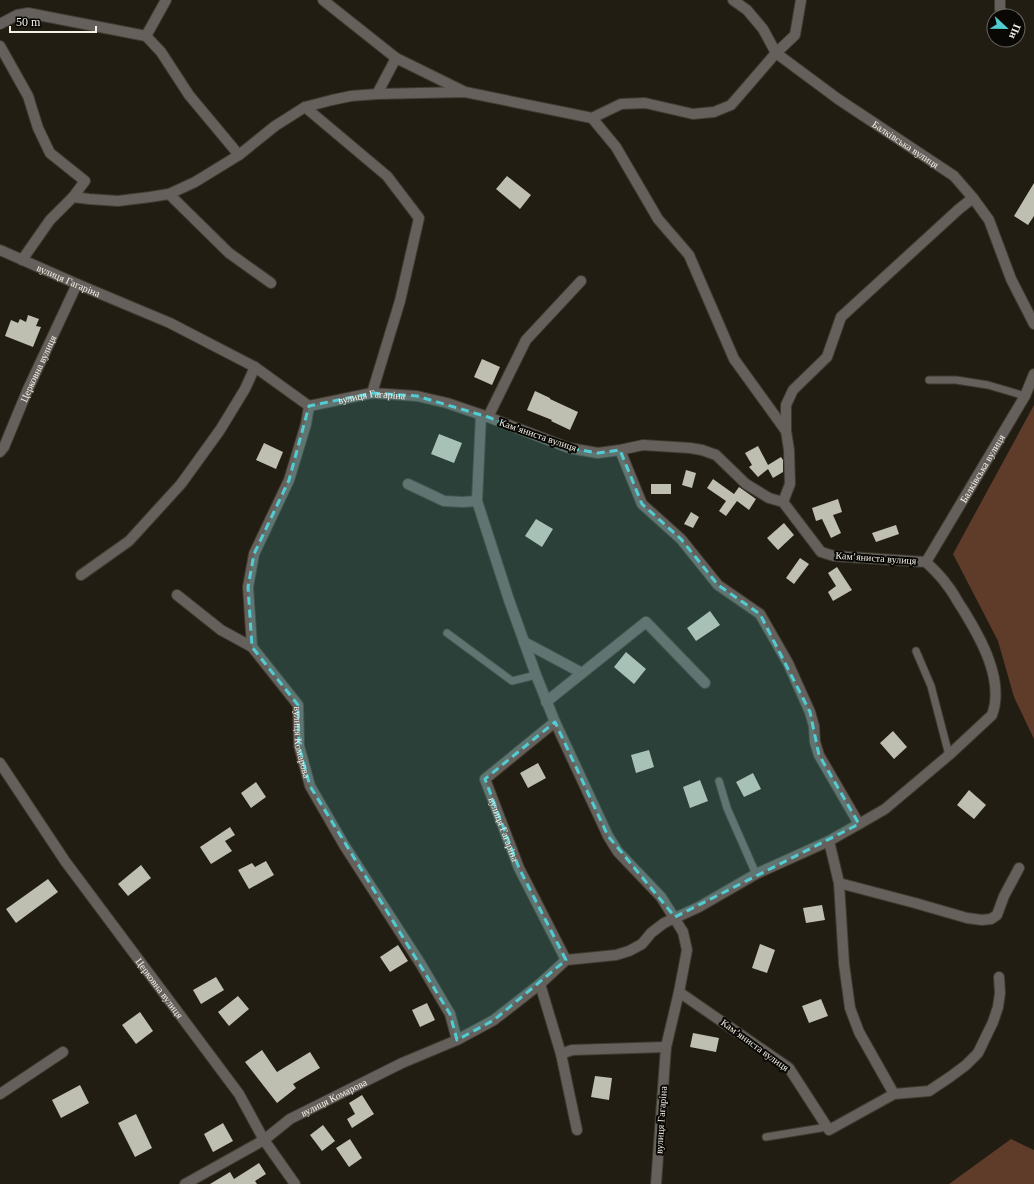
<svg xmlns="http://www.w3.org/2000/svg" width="1034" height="1184" viewBox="0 0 1034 1184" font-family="Georgia,serif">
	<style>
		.green { fill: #5f3b29 }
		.building { fill: #bebfb0 }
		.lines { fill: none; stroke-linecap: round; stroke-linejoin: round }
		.service-casing { stroke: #3f3b30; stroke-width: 9 }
		.minor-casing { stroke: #3f3b30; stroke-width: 12 }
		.service { stroke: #65605b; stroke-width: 7 }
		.minor { stroke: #65605b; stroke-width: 10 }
		.marked { fill: #51ccd2; fill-opacity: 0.2; stroke: #51ccd2; stroke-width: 3; stroke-dasharray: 8 5; stroke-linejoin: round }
		.labels { text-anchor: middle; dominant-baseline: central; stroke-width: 4; stroke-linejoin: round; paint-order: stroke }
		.street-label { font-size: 10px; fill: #f3f0e8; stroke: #090804 }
	</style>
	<rect width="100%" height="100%" fill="#221d12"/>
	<path class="green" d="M1034,405V739L1014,697L998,641L953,554Z
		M1011,1139L1034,1150V1184H949Z"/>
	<path class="building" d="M507,176L531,195L520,209L496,189Z
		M1034,183V216L1028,225L1014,216Z
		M28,315L39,319L36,326L41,327L33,347L5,336L11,320L18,323L20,319L26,322Z
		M482,359L500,367L492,385L474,377Z
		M535,391L550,398V399L578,412L570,430L551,421L552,420L527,410Z
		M439,434L462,443L454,463L431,454Z
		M264,443L283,452L276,469L256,460Z
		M758,446L768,465L781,457L783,460V472L773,478L768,469L758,477L749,467L752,465L745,453Z
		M686,470L696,473L692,488L682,485Z
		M713,479L734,494L739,487L756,499L749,510L737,501L726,516L719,511L726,501L707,488Z
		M651,484H671V494H651Z
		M838,499L842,512L833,515L841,533L831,538L822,519L816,521L812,508Z
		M691,512L699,517L693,528L684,524Z
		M536,519L553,529L542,547L525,536Z
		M784,523L794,535L778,550L767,538Z
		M896,525L899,534L876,542L872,533Z
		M800,558L809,564L794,584L786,578Z
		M837,567L852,590L833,601L828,592L836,586L828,573Z
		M710,611L720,625L696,641L687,628Z
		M626,652L646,669L634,684L614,667Z
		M893,731L907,747L894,759L880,743Z
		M649,750L654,767L636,773L631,755Z
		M538,763L546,778L528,788L520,773Z
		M753,773L761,789L744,797L736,782Z
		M700,780L708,801L690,808L683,787Z
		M256,782L266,797L251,808L241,793Z
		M969,790L986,805L974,819L957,805Z
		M230,827L235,835L225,841L232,851L211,864L200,847Z
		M266,861L274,875L249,889L238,870L252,863L255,867Z
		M141,865L151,878L128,896L118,884Z
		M48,879L58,892L16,923L6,909Z
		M822,905L825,920L806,923L803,908Z
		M760,944L775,950L767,973L752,968Z
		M398,945L408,961L390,972L380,957Z
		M216,977L224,990L201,1004L193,990Z
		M238,996L249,1009L229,1026L218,1012Z
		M821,999L828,1016L809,1023L802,1006Z
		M427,1003L435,1020L420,1027L412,1010Z
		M140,1012L153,1031L136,1044L122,1025Z
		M693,1033L719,1038L716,1052L690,1047Z
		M262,1050L277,1072L310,1052L320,1068L293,1084L296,1088L277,1103L245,1062Z
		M595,1076L612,1078L609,1100L591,1097Z
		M80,1085L89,1103L61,1118L52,1100Z
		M362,1095L374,1114L352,1128L347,1119L355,1114L349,1103Z
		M136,1114L152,1148L135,1157L118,1123Z
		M223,1123L233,1141L213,1152L204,1134Z
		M323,1125L335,1141L322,1151L310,1135Z
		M350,1139L362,1158L349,1167L336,1148Z
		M259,1163L266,1174L255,1181L257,1184H210L230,1172L234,1179Z"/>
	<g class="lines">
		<g class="service-casing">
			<path id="service" d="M929,380H956L988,385L1025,396
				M447,633L512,681L536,675
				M916,651L931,686L949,755
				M719,781L727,808L756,874
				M766,1137L827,1127"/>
		</g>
		<g class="minor-casing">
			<g id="minor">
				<path d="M323,0L396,58L463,91"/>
				<path id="s1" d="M733,0L747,10L763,29L776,53L838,99L954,176L973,198L989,220L1011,279L1034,324"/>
				<path d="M1000,0V9L1005,16"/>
				<path d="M0,24L17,15L28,13L146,36L161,52L189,95L239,155"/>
				<path d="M146,36L166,0"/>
				<path d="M0,46L28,96L38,128L50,153L85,181L73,197"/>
				<path d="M377,94L396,58"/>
				<path d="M305,107L387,176L419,218L400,301L372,393"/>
				<path d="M592,118L616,147L658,219L689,255L734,359L786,431L789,450L790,484L783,502"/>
				<path d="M169,194L229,253L271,283"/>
				<path id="s2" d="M0,250L77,284L170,323L255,367L309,406L372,393L417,396L447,403L488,417L569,448L598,453L620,450L643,445L690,448L702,450L716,455L746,484L769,498L783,502L821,552L834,556L926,562C933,569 941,576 947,585C953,592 957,601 962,608C980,637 1005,680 992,715L949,755L885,809L859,824L829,841L756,874L699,907L664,923L651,933L642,944L629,951L616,955L566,960L540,984L561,1054L577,1130"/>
				<path d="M22,260L50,220L73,197L89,199L118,201L150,197L169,194L195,182L239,155L275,126L305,107L332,100L351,96L377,94L465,92L592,118L621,104L645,103L693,114L714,112L731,105L776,53L795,35L801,0"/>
				<path id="s3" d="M309,406L306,424L289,480L254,554L248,587L252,647L298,705L299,746L310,786L344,845L420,963L450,1014L457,1040"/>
				<path d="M481,415L477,501L509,600L536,675L555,722L608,836L618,852L661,897L683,932L687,950L679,992L666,1047L656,1184"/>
				<path d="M488,417L526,340L581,281"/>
				<path d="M786,431V405L793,390L827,357L841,317L959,209L973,198"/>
				<path d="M620,450L642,504L681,539L718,585L760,614L788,663L810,712L814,726L815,742L819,755L859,824"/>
				<path id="s4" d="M0,452L4,447L28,389L77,284"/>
				<path d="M408,484L444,501L463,502L477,501"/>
				<path id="s5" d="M926,562L1025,396L1034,374"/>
				<path d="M81,575L129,541L181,484L220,430L245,389L255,367"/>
				<path d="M177,595L221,630L252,647"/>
				<path d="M524,642L582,673"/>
				<path d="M546,702L646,622L705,683"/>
				<path id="s6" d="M555,722L485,779L519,868L566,960"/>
				<path id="s7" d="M0,763L65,861L239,1094L264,1140L185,1184"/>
				<path d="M829,841L839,883L844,964L850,1008L859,1032L894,1094"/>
				<path d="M839,883L915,903L967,918L982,920L991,919L997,915L1004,896L1019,868"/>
				<path d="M679,992L789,1068L829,1130L894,1094L929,1091L950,1077L966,1065L978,1053L993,1022L998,1007L1000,993L999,977"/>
				<path d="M561,1054L572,1050L666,1047"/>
				<path d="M0,1094L63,1052"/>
				<path id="s8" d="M295,1184L264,1140L290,1119L402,1063L457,1040L494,1020L540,984"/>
			</g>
		</g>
		<use href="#service" class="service"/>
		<use href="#minor" class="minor"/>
	</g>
	<path class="marked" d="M372,393L417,396L488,417L569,448L598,453L620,450L642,504L681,539L718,585L760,614L810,712L819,755L859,824L675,917L608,836L555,722L485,779L519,868L566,960L494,1020L457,1040L450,1014L310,786L299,746L298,705L252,647L248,587L254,554L289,480L309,406Z"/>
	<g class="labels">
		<g class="street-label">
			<text stroke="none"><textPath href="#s1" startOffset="228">Балківська вулиця</textPath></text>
			<text stroke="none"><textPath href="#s2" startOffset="75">вулиця Гагаріна</textPath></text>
			<text stroke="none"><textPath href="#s4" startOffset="92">Церковна вулиця</textPath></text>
			<text stroke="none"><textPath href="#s2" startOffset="411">вулиця Гагаріна</textPath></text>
			<text transform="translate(538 435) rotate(19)">Камʼяниста вулиця</text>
			<text stroke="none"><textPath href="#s5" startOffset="109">Балківська вулиця</textPath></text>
			<text transform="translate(876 558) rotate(4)">Камʼяниста вулиця</text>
			<text stroke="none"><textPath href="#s3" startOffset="364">вулиця Комарова</textPath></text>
			<text stroke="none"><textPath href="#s6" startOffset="144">вулиця Гагаріна</textPath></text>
			<text stroke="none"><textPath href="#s7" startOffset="276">Церковна вулиця</textPath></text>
			<text transform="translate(755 1045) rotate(36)">Камʼяниста вулиця</text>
			<text stroke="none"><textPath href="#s8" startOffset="136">вулиця Комарова</textPath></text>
			<text transform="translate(661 1120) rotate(-86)">вулиця Гагаріна</text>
		</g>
	</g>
	<g transform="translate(1006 28) rotate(112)"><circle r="19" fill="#090804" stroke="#67655f"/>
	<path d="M0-3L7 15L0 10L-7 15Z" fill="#51ccd2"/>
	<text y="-6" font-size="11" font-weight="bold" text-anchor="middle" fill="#f3f0e8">Пн</text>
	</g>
	<path d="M10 26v6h86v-6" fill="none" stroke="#f3f0e8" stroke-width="2"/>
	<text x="16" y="26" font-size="12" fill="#f3f0e8" stroke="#090804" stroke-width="3" paint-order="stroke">50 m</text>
</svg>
